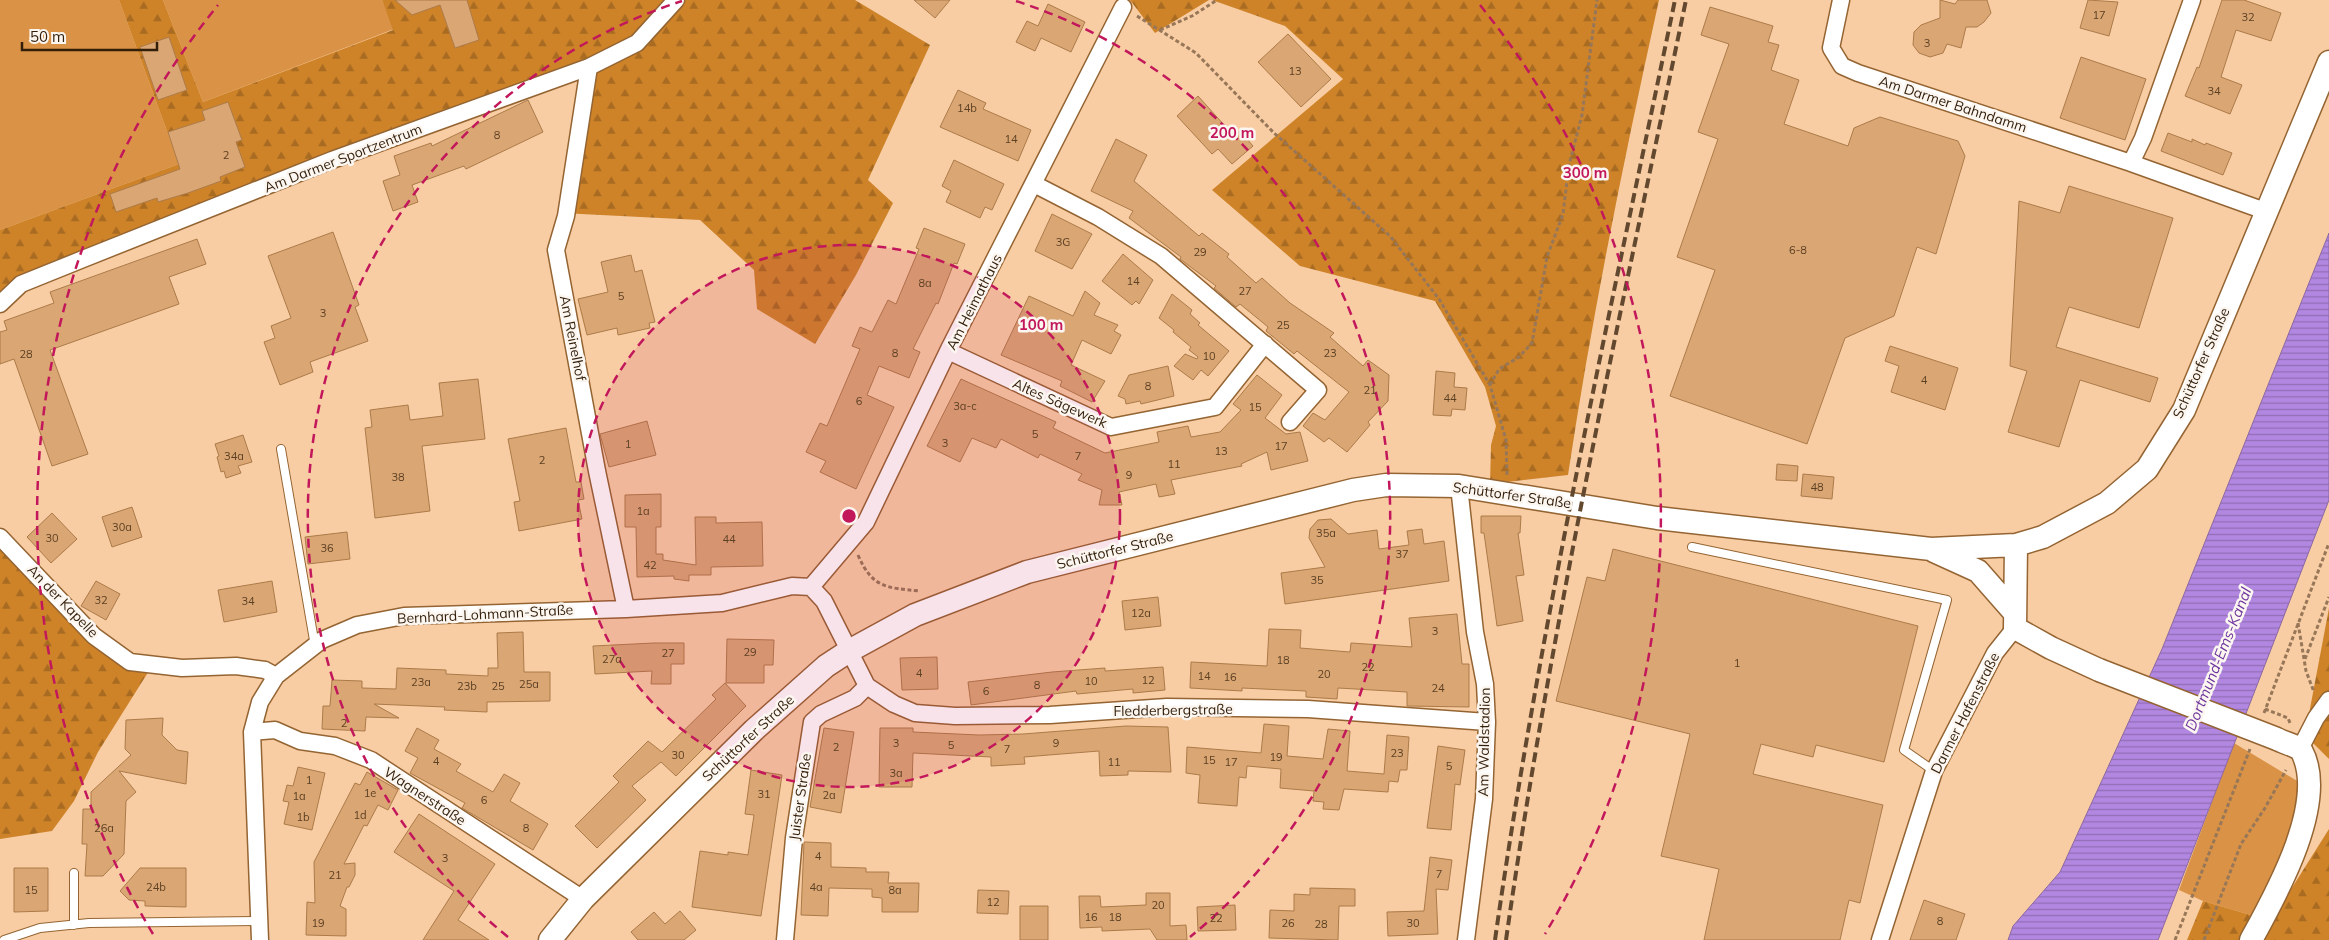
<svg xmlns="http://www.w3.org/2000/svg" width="2329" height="940" viewBox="0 0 2329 940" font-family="Mulish,sans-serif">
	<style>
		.grass { fill: #da9346 }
		.forest { fill: url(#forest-firs) }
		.water { fill: url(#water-rules); stroke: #8c68a0 }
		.building { fill: #daa673; stroke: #ac7b49 }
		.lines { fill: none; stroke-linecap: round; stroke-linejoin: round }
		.lane-casing { stroke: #946432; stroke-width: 10 }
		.street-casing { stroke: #946432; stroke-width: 19 }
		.secondary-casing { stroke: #946432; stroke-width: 25 }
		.path { stroke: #977758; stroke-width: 3; stroke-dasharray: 4 2.5; stroke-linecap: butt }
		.lane { stroke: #fff; stroke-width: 8 }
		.street { stroke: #fff; stroke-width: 16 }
		.secondary { stroke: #fff; stroke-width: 22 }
		.rail { stroke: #62482e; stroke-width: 4; stroke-dasharray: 10 5; stroke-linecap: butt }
		.secondary-bridge-casing { stroke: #946432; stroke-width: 25; stroke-linecap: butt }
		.secondary-bridge { stroke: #fff; stroke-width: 22 }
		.ring { fill: none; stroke: #c2185b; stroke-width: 2.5; stroke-dasharray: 9 6 }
		.labels { text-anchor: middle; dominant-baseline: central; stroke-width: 5; stroke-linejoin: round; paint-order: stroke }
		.number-label { font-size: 11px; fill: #5c4024 }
		.street-label { font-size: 14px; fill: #321e09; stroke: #fcf6f1 }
		.water-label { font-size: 15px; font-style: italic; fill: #6e359e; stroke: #fcf6f1 }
		.centre { fill: #c2185b; stroke: #fcf6f1; stroke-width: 2.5 }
		.ring-label { font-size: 15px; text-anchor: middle; font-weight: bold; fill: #c2185b; stroke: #fcf6f1; stroke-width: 5; stroke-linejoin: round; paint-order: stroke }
	</style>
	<defs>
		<pattern id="forest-firs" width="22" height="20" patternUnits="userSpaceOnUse" patternTransform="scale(1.25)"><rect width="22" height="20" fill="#ce8329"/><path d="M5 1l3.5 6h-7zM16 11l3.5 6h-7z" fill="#a86b21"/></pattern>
		<pattern id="water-rules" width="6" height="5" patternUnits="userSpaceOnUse" patternTransform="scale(1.25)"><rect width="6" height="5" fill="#b287e1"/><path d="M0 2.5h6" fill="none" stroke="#916eb5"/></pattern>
	</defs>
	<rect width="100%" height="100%" fill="#f8cda4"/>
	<path class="grass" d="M0,0H119L179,164L0,230Z
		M163,0H382L394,29L203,102Z
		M2234,743L2309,788L2271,921L2203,901L2179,890Z"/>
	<path class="forest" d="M119,0H163L203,102L393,30L382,0H855L930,45L868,180L893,203L856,275L815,344L757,309L754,270L700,220L561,213L585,66L0,300V230L179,164Z
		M1130,0H1209L1155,33Z
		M1212,0H1659C1624,158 1592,316 1568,475L1490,484L1491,445L1496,426L1485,387L1435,301L1300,266L1212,190L1343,79L1285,26Z
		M0,538L93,637L152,666L98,752L74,801L52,831L0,839Z
		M2329,608V759L2305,735Z
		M2329,829V940H2187L2203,901L2271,921Z"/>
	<path class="water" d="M2329,233V500L2158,940H2008L2013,926L2060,872L2162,649Z"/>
	<path class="building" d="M395,0H467L479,40L455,48L440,5L412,15Z
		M914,0H950L935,18Z
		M1940,0L1955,4L1958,0H1987L1991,13L1984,22L1977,27H1966L1961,48L1947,44L1943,53L1930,57L1919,53L1913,45L1914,32L1921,25L1940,18Z
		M2088,0L2118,2L2109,36L2080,28Z
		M2222,0H2244L2281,13L2271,41L2236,30L2221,77L2242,85L2230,114L2185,96L2197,67L2199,68Z
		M1048,4L1085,22L1071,52L1041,38L1035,51L1016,42L1027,21L1038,26Z
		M1710,7L1773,26L1768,42L1779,45L1771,70L1799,80L1784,124L1848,146L1854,128L1880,117L1958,141L1965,156L1936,254L1917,247L1894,316L1845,338L1807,444L1670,396L1715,270L1677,257L1718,139L1698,132L1729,44L1701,35Z
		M1288,34L1331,79L1301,107L1258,62Z
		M169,37L187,90L158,100L140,47Z
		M2081,57L2146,79L2125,140L2060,118Z
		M958,90L986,103L983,109L1031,130L1018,161L940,127Z
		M1198,96L1234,136L1240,131L1253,146L1232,164L1218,149L1212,154L1177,116Z
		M528,100L543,132L466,169L464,166L412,185L418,202L393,211L383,181L400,175L394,156L431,143L432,146Z
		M228,102L242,140L236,142L245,167L220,177L221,181L188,193L158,202L157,198L116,212L110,194L180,169L168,132L205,120L202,111Z
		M2168,133L2192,142V139L2205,145L2206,143L2232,153L2223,175L2161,151Z
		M1116,139L1147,155L1134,181L1199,236L1202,233L1229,254L1227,257L1256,283L1262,278L1290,303L1334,333L1330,337L1363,366L1368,360L1389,375L1388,401L1368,422L1370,425L1347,452L1329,438L1324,442L1303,426L1313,413L1325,420L1349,392L1297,351L1294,354L1266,331L1268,327L1262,322L1240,304L1236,307L1214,288L1216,286L1180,259L1181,257L1129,218L1133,211L1091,191Z
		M954,160L1004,184L992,210L985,207L980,218L946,202L951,191L942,186Z
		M2069,186L2173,218L2139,328L2069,307L2056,347L2158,378L2150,402L2080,380L2059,447L2008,432L2027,371L2010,366L2019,201L2060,213Z
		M1052,214L1092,234L1072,269L1035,251Z
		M924,228L965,244L957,264L954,263L938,304L936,303L913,349L920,352L909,378L879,366L867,395L894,407L856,489L820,472L826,461L806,452L820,423L827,426L860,349L852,346L860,327L872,332L888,300L896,304L919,249L916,248Z
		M333,232L359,305L355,307L368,341L310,362L313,372L280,385L264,342L275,338L271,326L291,318L268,256Z
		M197,239L206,264L169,277L179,304L50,350L88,454L52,466L14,359L0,364V332L7,330L4,321L54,303L50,292Z
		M1123,254L1153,280L1139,304L1136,301L1132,305L1102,281Z
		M631,255L635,272L642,270L655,322L649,323L650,328L618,335L617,328L587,335L578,299L608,292L601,262Z
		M1085,291L1100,303L1094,315L1118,325L1114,331L1121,335L1111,354L1082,340L1071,365L1105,381L1092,402L1060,386L1062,381L1001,355L1029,296L1073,316Z
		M1172,294L1192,310L1190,314L1200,323L1198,325L1229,351L1208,376L1201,370L1193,380L1174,366L1185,354L1197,359L1198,357L1189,350L1191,347L1173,332L1174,330L1159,318Z
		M1890,346L1958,368L1945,410L1891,392L1899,366L1885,361Z
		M1168,366L1174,396L1141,404L1140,401L1126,404L1125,399L1118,396L1129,375Z
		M1436,371L1455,373L1454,387L1467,388L1465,410L1452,409L1451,416L1433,415Z
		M1257,375L1282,395L1265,418L1286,434L1300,432L1308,461L1271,470L1267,452L1241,464L1242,466L1171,480L1175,494L1159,497L1156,484L1119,492L1122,505H1099L1102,490L1078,480L1082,474L1040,454L1038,458L1001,439L996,448L972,438L960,462L927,446L961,379L1056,422L1053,428L1105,453L1159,442L1157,432L1188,426L1191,437L1220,432L1241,410L1233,404Z
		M478,379L485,439L422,446L430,511L375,518L365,428L372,427L370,410L408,405L410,420L443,416L439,383Z
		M647,421L656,455L609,467L600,434Z
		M566,428L576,482H581L584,499L578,500L582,519L519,531L514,502L520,501L508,439Z
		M243,435L252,462L238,466L241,473L226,478L224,471L221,472L217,457L219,456L215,444Z
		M1777,464L1798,466L1797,481L1776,480Z
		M1803,474L1834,477L1832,499L1801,496Z
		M661,494V527H656V554H663V560L696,565L695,517H716V523L762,522L763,566L711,567V575H689V581L674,579V576L637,577L636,527H625V495Z
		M132,507L142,537L112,547L102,517Z
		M52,513L77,539L51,563L27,537Z
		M1481,516H1521L1520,533H1518L1524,575L1516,576L1523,621L1497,626L1484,533H1481Z
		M1331,519L1348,534L1377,530L1379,549L1409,545L1407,531L1422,529L1424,544L1444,541L1449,581L1285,604L1281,573L1325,567L1309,538L1310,529L1318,520Z
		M347,532L350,559L308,564L305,537Z
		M1613,549L1918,626L1884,762L1816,745L1813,757L1761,744L1753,774L1883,805L1860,903L1849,900L1840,940H1704L1719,869L1661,856L1690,734L1556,701L1587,577L1605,581Z
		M96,581L120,594L106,620L81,606Z
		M272,581L277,612L224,622L218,590Z
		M1158,597L1161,626L1125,630L1122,601Z
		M1457,614L1462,664H1469V707L1407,706V692L1338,688L1337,699L1306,697V691L1242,688V691L1190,688L1191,662L1267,666L1269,629L1301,630L1300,648L1350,652L1351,643L1412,647L1409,618Z
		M523,632L524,672H550V701L487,702V712L444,710L445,707L374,704L399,718L366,717L365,731L322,729L323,706H330L332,680L362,681V688L396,689L397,668L446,670V674L488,676V668H498L497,633Z
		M727,639L774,640L773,665H764V683H726Z
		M654,643H684V664H671V684H651L652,671L595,674L593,646Z
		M937,657L938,689L902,690L900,658Z
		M1163,667L1165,690L1133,693V689L1077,694L1076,691L971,705L968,682L1052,672L1105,668V671Z
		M725,683L746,706L676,776L661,762L632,786L646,800L597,848L575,826L619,782L613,776L648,741L662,752L716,699L712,695Z
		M163,718L162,735L177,750L188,752L186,784L119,771L136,792L126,801L124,854L103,876H85L87,844H82L83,809H91V792L131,755L125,749L126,720Z
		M1264,724L1289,726L1287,756L1323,759L1328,729L1350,731L1347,771L1384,774L1387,735L1409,737L1407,770H1400L1398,782L1389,781L1388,792L1344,789L1339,810L1323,809L1324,802L1313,801L1314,791L1280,788L1281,769L1247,766L1246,778L1239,777L1237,806L1198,803L1200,775L1186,773L1187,747L1261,753Z
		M1126,726L1168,727L1171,772L1128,771V775L1100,776L1099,751L1024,757L1025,764L991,766V757L913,753L912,787H879L880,728H913V732L979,735L1023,734Z
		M417,728L439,740L434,749L461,764L456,771L493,792L504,774L520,783L510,801L548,824L533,850L462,808L465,803L410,773L418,758L405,751Z
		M824,728L854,732L841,813L810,807Z
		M1438,746L1465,750L1460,785L1455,784L1451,830L1427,828Z
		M298,767L325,773L312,830L284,824L289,802L283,801L287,785L293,786Z
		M751,770L782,775L761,916L692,907L700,851L728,855V852L748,855L754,815L745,814Z
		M367,772L398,790L388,810L378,805L367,826L364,825L344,864L355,863V875L349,887H347L340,906L346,909V936L306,935L307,902L315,903L314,862L355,783L360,785Z
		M419,814L495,864L458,920L489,940H423L454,891L394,852Z
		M804,842L831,843V867L866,868V872H889L888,883H919L918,912H882V898L872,897V889L829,888L828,916L801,915Z
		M1430,857L1452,860L1448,890L1436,889L1438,934L1388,936L1387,912L1424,911Z
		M14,868H48V911L14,912Z
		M140,868H186V907L145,906V901L129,900L120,891Z
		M1310,888L1355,889V906H1339L1338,940L1269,938L1270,910L1294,911V894L1310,895Z
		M978,890L1009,891L1008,914L977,913Z
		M1146,893H1170V926L1186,925L1187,940H1157L1150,929L1102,931V927L1080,928L1079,896H1100L1101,907L1146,905Z
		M1924,900L1965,914L1956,940H1910Z
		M1235,905L1236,930L1198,931L1197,907Z
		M1020,906H1048V940H1020Z
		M680,911L696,930L684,940H638L631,932L654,912L665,924Z"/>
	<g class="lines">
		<g class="lane-casing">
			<path id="lane" d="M281,449L315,646
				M1692,547L1947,600L1904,750L1934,771
				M74,925V873
				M4,940L40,928L89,923L260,921"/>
		</g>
		<g class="street-casing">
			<path id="street" d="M1841,0L1831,48L1842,66L1858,73L2131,163L2265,211
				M589,67L566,216L556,250L597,471L626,609
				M2131,163L2143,138L2192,0
				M1034,184L1098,217L1161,256L1318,390L1290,422
				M0,304L21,284L83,259L332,160L589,67L637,43L676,0
				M948,351L1111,427L1215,407L1265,344
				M1459,486L1475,632L1485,684L1487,722L1484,799L1466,940
				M0,537L94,636L130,662L182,668L236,666L265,670L276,676
				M811,587L866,522L949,349L1123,7
				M252,732L275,730L300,741L335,746L371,760L583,899
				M2300,749L2316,718L2329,700
				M260,940L252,732L260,702L276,676L322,640L357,625L404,616L626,609L722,603L792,586L811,587L824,601L867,686L894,704L915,713L955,716L1050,715L1167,707L1308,709L1487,722
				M785,940L794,838L812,722L821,714L855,698L867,686
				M1880,940L1934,771L1995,653L2015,628"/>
		</g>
		<g class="secondary-casing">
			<path id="secondary" d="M2016,545L2015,628L2051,648L2099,670
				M1934,551L1978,571L2014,612
				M550,940L583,899L754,730L826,666L849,651L915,615L1027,572L1353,490L1386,485L1459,486L1657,518L1931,549L2016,545L2043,537L2107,503L2147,469L2184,410L2329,62
				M2251,940C2277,893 2329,800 2301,750C2295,745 2284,743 2277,739"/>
		</g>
		<path class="path" d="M1137,16L1196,53L1274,133L1390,236L1439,299L1490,385L1506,440L1507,475
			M1160,30L1192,16L1217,0
			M1490,385L1499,369L1519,357L1532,343L1547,257L1563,214L1569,165L1582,115L1597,0
			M858,555C872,588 887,588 920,591
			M2298,623L2306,671L2314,692
			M2305,659L2329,597
			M2265,709L2288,718L2290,723
			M2264,713L2329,543
			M2175,940L2250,749
			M2204,940L2241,844L2265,808L2286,770"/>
		<use href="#lane" class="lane"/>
		<use href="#street" class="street"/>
		<use href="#secondary" class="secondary"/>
		<path class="rail" d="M1495,940C1540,624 1610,313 1675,0
			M1506,940C1551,624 1621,312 1686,0"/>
		<g class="secondary-bridge-casing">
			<path id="secondary-bridge" d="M2099,670L2277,739"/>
		</g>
		<use href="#secondary-bridge" class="secondary-bridge"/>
	</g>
	<circle cx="849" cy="516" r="271" fill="#c2185b" fill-opacity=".12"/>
	<g class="ring">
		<circle cx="849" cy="516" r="271"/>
		<path d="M508 937A542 542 0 0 1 682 1M1016 1A542 542 0 0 1 1190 937"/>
		<path d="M153 934A812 812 0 0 1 218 5M1480 5A812 812 0 0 1 1545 934"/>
	</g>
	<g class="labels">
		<g class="number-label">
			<text x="2099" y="15">17</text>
			<text x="2248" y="17">32</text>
			<text x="1927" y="43">3</text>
			<text x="1295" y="71">13</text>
			<text x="2214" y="91">34</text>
			<text x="967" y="108">14b</text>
			<text x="497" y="135">8</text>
			<text x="1011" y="139">14</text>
			<text x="226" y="155">2</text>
			<text x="1063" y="242">3G</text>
			<text x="1798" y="250">6-8</text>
			<text x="1200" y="252">29</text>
			<text x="1133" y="281">14</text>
			<text x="925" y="283">8a</text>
			<text x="1245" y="291">27</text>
			<text x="621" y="296">5</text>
			<text x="323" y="313">3</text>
			<text x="1283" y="325">25</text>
			<text x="895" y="353">8</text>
			<text x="1330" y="353">23</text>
			<text x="26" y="354">28</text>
			<text x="1209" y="356">10</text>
			<text x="1924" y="380">4</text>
			<text x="1148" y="386">8</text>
			<text x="1370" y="390">21</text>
			<text x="1450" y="398">44</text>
			<text x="859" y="401">6</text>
			<text x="965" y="406">3a-c</text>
			<text x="1255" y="407">15</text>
			<text x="1035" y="434">5</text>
			<text x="945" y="443">3</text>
			<text x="628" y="444">1</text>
			<text x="1281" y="446">17</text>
			<text x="1221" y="451">13</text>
			<text x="234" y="456">34a</text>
			<text x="1078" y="456">7</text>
			<text x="542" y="460">2</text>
			<text x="1174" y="464">11</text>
			<text x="1129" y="475">9</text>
			<text x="398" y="477">38</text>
			<text x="1817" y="487">48</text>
			<text x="643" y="511">1a</text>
			<text x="122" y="527">30a</text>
			<text x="1326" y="533">35a</text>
			<text x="52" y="538">30</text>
			<text x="729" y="539">44</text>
			<text x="327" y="548">36</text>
			<text x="1402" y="554">37</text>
			<text x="650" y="565">42</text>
			<text x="1317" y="580">35</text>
			<text x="101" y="600">32</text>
			<text x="248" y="601">34</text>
			<text x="1141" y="613">12a</text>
			<text x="1435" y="631">3</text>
			<text x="750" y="652">29</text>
			<text x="668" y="653">27</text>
			<text x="612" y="659">27a</text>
			<text x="1283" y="660">18</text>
			<text x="1737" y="663">1</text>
			<text x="1368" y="667">22</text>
			<text x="919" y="673">4</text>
			<text x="1324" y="674">20</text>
			<text x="1204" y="676">14</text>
			<text x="1230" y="677">16</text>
			<text x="1148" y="680">12</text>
			<text x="1091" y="681">10</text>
			<text x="421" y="682">23a</text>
			<text x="529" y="684">25a</text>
			<text x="1037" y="685">8</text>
			<text x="467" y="686">23b</text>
			<text x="498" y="686">25</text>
			<text x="1438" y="688">24</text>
			<text x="986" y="691">6</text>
			<text x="344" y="723">2</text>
			<text x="896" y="743">3</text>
			<text x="1056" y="743">9</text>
			<text x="951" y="745">5</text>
			<text x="836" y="747">2</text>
			<text x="1007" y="749">7</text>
			<text x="1397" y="753">23</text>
			<text x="678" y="755">30</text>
			<text x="1276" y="757">19</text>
			<text x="1209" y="760">15</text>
			<text x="436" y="761">4</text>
			<text x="1114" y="762">11</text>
			<text x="1231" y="762">17</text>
			<text x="1449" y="766">5</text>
			<text x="896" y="773">3a</text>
			<text x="309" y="780">1</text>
			<text x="370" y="793">1e</text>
			<text x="764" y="794">31</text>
			<text x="829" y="795">2a</text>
			<text x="299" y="796">1a</text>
			<text x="484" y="800">6</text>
			<text x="360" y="815">1d</text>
			<text x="303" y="817">1b</text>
			<text x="104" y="828">26a</text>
			<text x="526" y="828">8</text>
			<text x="818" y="856">4</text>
			<text x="445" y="858">3</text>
			<text x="1439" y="874">7</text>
			<text x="335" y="875">21</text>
			<text x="156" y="887">24b</text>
			<text x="816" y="887">4a</text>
			<text x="31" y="890">15</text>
			<text x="895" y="890">8a</text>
			<text x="993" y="902">12</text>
			<text x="1158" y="905">20</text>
			<text x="1091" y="917">16</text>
			<text x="1115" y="917">18</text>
			<text x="1216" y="918">22</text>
			<text x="1940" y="921">8</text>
			<text x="318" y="923">19</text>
			<text x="1288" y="923">26</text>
			<text x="1413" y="923">30</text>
			<text x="1321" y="924">28</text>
		</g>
		<g class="street-label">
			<text transform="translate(1953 104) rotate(18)">Am Darmer Bahndamm</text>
			<text transform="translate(343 158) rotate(-21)">Am Darmer Sportzentrum</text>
			<text transform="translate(974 302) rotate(-63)">Am Heimathaus</text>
			<text transform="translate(573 338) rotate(79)">Am Reinelhof</text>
			<text transform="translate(2201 363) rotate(-66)">Schüttorfer Straße</text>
			<text transform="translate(1060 403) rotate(24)">Altes Sägewerk</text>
			<text transform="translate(1512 495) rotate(8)">Schüttorfer Straße</text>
			<text transform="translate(1115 550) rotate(-14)">Schüttorfer Straße</text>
			<text transform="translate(63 601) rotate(46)">An der Kapelle</text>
			<text transform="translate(485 614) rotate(-3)">Bernhard-Lohmann-Straße</text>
			<text transform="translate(1173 710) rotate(-1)">Fledderbergstraße</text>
			<text transform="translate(1965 713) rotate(-63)">Darmer Hafenstraße</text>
			<text transform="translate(748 738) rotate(-43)">Schüttorfer Straße</text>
			<text transform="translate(1484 742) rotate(-89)">Am Waldstadion</text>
			<text transform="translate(425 796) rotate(33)">Wagnerstraße</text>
			<text transform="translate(800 797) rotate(-82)">Juister Straße</text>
		</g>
		<g class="water-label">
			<text transform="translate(2218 659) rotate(-68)">Dortmund-Ems-Kanal</text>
		</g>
	</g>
	<circle cx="849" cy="516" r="8" class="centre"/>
	<g class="ring-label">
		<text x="1232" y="138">200 m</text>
		<text x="1585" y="178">300 m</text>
		<text x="1041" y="330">100 m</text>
	</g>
	<path d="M22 42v8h135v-8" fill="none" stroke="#321e09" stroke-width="2.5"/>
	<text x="30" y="42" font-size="15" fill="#321e09" stroke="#fcf6f1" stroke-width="4" paint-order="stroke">50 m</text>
</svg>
